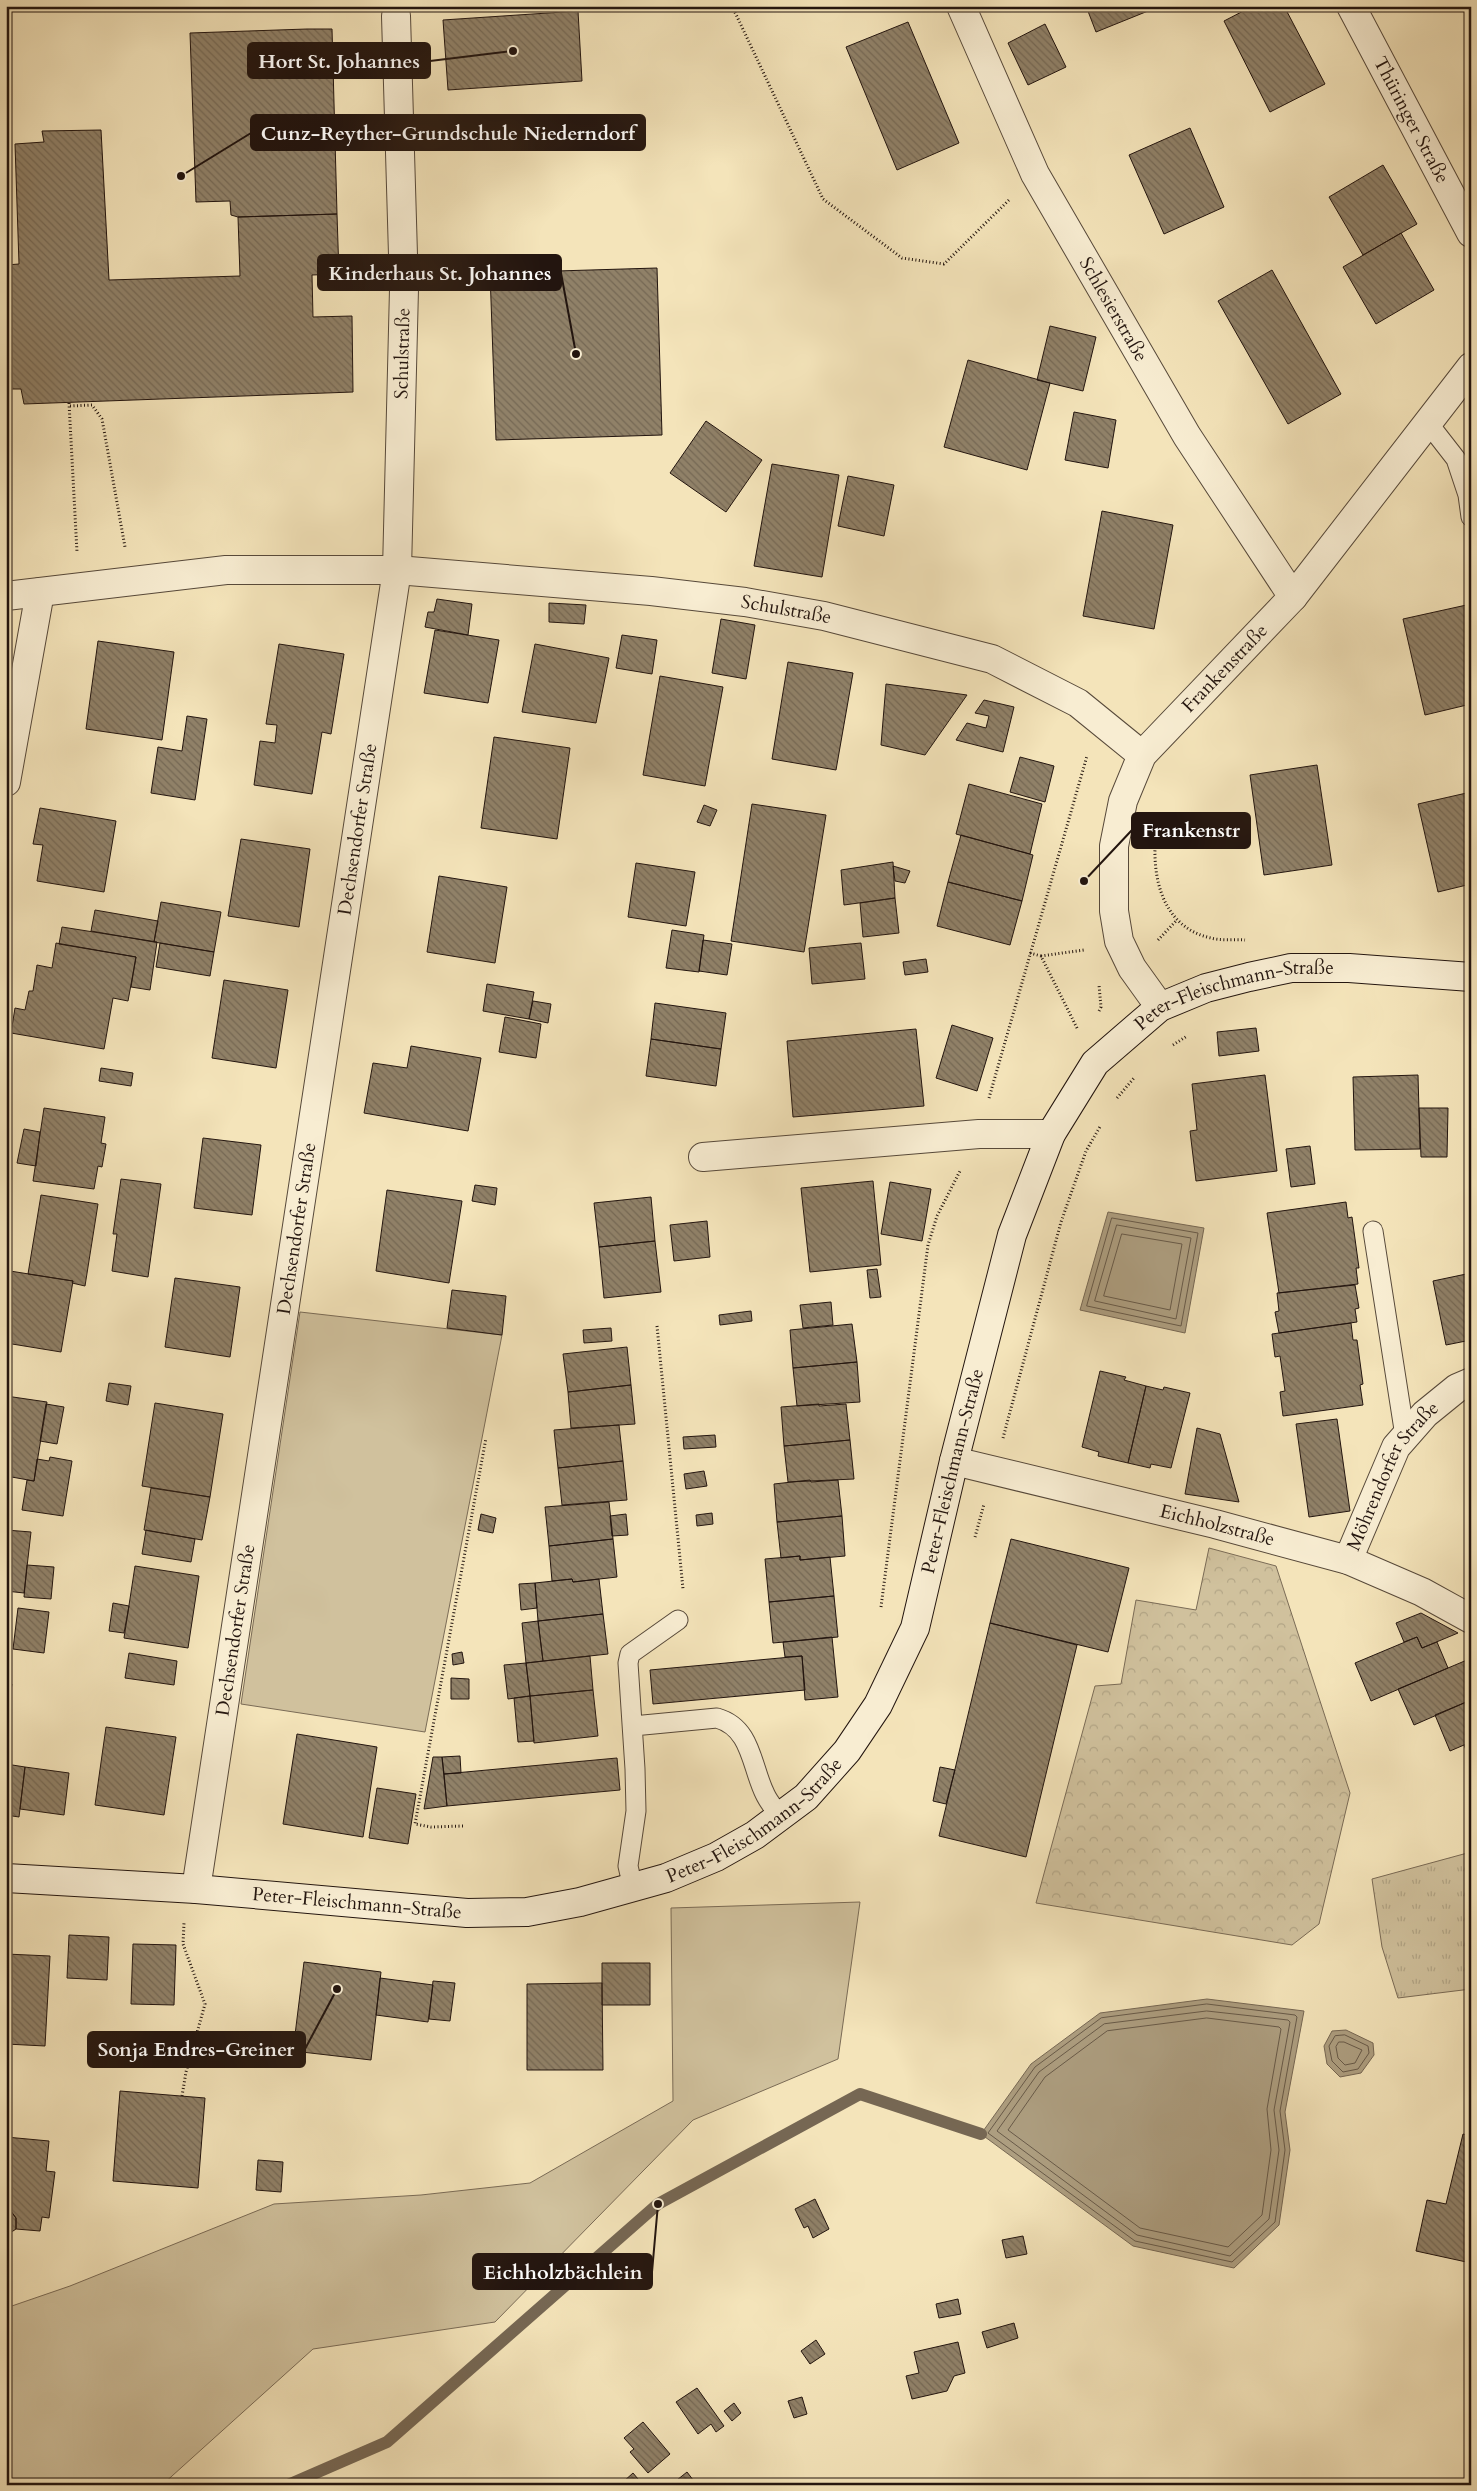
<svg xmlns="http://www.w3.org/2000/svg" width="1477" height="2491" viewBox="0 0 1477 2491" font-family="Cardo,serif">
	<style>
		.grass { fill: #d0c19d; stroke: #7a6b56 }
		.forest { fill: url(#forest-crowns); stroke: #7a6b56 }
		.park { fill: url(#park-tufts); stroke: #7a6b56 }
		.water { fill: #ad9e80; stroke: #766753 }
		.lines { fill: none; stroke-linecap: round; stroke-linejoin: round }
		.shore { stroke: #685a48; stroke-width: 1 }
		.stream { stroke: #766753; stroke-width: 12 }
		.building { fill: url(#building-back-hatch); stroke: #23150f }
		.lane-casing { stroke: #57493a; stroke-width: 21 }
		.street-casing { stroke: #57493a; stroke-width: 30 }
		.secondary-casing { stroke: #23150f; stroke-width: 30 }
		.path { stroke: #23150f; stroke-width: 3; stroke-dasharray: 1 2.5; stroke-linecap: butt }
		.lane { stroke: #f8edd2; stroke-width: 19 }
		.street { stroke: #f8edd2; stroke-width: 28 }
		.secondary { stroke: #f8edd2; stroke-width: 28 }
		.labels { text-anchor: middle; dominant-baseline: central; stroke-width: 4.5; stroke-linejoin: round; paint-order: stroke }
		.street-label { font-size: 19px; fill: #23150f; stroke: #f8edd2 }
		.leader { fill: none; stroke: #23150f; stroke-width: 2 }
		.callout-dot { fill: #23150f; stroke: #f8edd2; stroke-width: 2 }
		.callout { fill: #23150f; stroke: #23150f; stroke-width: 2 }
		.callout-label { font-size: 20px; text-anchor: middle; font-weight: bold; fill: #fff }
	</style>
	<defs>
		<pattern id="forest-crowns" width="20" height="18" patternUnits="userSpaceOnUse" patternTransform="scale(1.25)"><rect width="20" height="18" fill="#d0c19d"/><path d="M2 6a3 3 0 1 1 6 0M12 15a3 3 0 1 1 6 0" fill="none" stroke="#b2a586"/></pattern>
		<pattern id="park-tufts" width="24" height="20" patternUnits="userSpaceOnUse" patternTransform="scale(1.25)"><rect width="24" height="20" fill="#d0c19d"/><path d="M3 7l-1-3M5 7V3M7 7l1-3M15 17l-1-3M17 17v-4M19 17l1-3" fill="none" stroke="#b2a586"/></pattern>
		<pattern id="building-back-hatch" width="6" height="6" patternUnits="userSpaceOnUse" patternTransform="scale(1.25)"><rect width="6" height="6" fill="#908168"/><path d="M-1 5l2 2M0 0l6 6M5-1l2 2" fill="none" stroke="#756854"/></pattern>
	</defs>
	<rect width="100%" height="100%" fill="#f4e4ba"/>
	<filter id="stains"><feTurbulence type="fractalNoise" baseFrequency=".004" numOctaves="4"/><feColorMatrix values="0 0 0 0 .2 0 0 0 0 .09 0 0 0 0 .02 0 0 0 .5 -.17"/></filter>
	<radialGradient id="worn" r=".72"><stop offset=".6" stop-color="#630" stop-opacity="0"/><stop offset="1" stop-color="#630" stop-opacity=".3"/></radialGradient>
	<path class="grass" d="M300,1312L502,1335L425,1732L241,1704Z
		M860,1902L838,2059L693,2120L495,2322L313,2349L162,2485H6V2308L70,2286L274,2204L421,2195L530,2183L673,2101L671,1908Z"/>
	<path class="forest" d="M1209,1548L1276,1566L1350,1793L1319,1924L1292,1945L1036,1903L1095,1686L1121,1684L1136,1600L1196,1610Z"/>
	<path class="park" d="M1471,1852V1989L1398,1998L1382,1947L1372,1879Z"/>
	<path class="water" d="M1108,1212L1204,1228L1185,1333L1080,1310Z
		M1207,1999L1304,2011L1285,2112L1290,2150L1279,2225L1234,2268L1133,2246L981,2134L1031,2064L1100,2013Z
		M1346,2030L1373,2043L1374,2055L1361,2073L1340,2077L1327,2064L1324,2046L1332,2031Z"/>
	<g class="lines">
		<path class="shore" d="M1112,1218L1198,1233L1181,1326L1087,1306Z
			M1117,1225L1191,1238L1176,1319L1095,1301Z
			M1122,1234L1182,1244L1170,1310L1104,1296Z
			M1207,2004L1295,2015L1297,2017L1280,2111L1285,2150L1275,2222L1232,2262L1135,2241L988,2133L1035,2067L1101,2018Z
			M1207,2011L1288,2020L1290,2022L1274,2110L1279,2150L1269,2219L1230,2256L1137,2235L997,2131L1039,2072L1104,2024Z
			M1207,2018L1279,2027L1281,2029L1267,2109L1271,2150L1262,2215L1228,2247L1140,2228L1008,2130L1045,2077L1107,2031Z
			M1345,2035L1368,2046L1369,2053L1358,2069L1343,2072L1332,2061L1329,2046L1335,2036Z
			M1339,2042H1344L1362,2050L1355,2063L1345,2065L1338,2058L1336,2047Z"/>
		<path class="stream" d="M288,2485L387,2442L658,2204L860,2094L981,2134"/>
	</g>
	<path class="building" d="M1086,6H1146L1148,11L1096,32Z
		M1253,6H1284L1325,84L1270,112L1224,21Z
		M578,11L582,81L448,90L443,20Z
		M908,22L959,143L897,170L846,47Z
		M1045,24L1066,67L1028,85L1008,43Z
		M307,29H332L337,214L238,217L231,215L230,201L196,202L190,33Z
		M1190,128L1224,207L1164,234L1129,155Z
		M101,130L109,280L240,276L238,217L337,214L339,274L312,275L313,317L352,316L353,392L24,404L21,389H6V265L19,264L15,144L44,142L42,131Z
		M1383,165L1417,224L1363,255L1329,197Z
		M1401,233L1434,290L1376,324L1343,267Z
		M657,268L662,435L496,440L490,273Z
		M1272,270L1341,394L1288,424L1218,301Z
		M1050,326L1096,337L1083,391L1037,380Z
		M968,360L1050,383L1027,470L944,447Z
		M1074,412L1116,420L1108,468L1065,460Z
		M706,421L762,460L726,512L670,473Z
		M772,464L839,475L822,577L754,566Z
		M848,476L894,485L884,536L838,526Z
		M1102,511L1173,525L1154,629L1083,616Z
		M437,599L472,604L468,635L425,627L428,612H434Z
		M549,603L586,605L584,624L549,622Z
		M1471,604V704L1425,715L1403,619Z
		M721,619L755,625L746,679L712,673Z
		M435,630L499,640L488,703L424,693Z
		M622,635L657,640L652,674L616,668Z
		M98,641L174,652L162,740L86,729Z
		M279,644L344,654L331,734L322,732L312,794L254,785L260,741L275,743L277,725L266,724Z
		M535,644L609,658L596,723L522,712Z
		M788,662L853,673L836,770L772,759Z
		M660,676L723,687L705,786L643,775Z
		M886,684L931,690L967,695L925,755L881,745Z
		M984,700L1014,707L1003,752L956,740L967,723L986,728L989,716L975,713Z
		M187,716L207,719L195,800L151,793L158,747L182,751Z
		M494,737L570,748L557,839L481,828Z
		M1020,757L1054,766L1045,802L1010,792Z
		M1317,765L1332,865L1264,875L1250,775Z
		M969,784L1042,804L1030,854L956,834Z
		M1471,792V884L1438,892L1418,804Z
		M752,804L826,815L804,952L731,941Z
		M704,805L717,810L710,826L697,822Z
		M40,808L116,821L104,892L37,881L43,845L33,844Z
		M961,835L1033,855L1022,901L948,882Z
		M241,839L310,849L299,927L228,916Z
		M893,862L895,898L844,905L841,870Z
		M636,863L695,872L686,926L628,917Z
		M893,866L910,871L905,883L895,881Z
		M439,876L507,887L495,963L427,952Z
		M948,882L1022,901L1010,945L937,926Z
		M895,898L899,933L863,937L860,903Z
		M161,902L221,912L214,952L154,942Z
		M95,910L158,921L154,942L91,931Z
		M62,927L157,942L150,990L131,987L136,957L59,944Z
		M672,930L704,935L699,972L666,968Z
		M703,940L732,944L727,975L699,971Z
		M56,943L136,957L128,1001L113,998L104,1049L11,1033L15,1008L25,1010L29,991H33L37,965L52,968Z
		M160,943L214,952L210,976L156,967Z
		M861,943L865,979L812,984L809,948Z
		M926,959L928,972L905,975L903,962Z
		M224,980L288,990L276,1068L212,1058Z
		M487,984L534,992L529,1019L483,1011Z
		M533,1001L551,1004L548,1023L529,1019Z
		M655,1003L726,1013L721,1049L651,1039Z
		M505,1017L541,1024L536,1058L499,1052Z
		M952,1025L993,1038L977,1091L936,1078Z
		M1256,1028L1259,1051L1219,1056L1217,1032Z
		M916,1029L924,1106L793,1117L787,1041Z
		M651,1039L721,1049L716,1086L646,1076Z
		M411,1046L481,1058L468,1131L364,1113L373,1063L407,1068Z
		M101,1068L133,1073L131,1086L99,1081Z
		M1265,1075L1277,1171L1196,1181L1190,1131L1197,1130L1192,1084Z
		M1418,1075L1420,1149L1355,1150L1353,1077Z
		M44,1108L105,1117L101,1143L106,1144L102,1167L98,1166L94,1189L33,1181Z
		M1419,1108H1448L1447,1157H1421Z
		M24,1129L40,1132L36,1166L17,1163Z
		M203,1138L261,1145L252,1215L194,1208Z
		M1310,1146L1315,1184L1291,1187L1286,1149Z
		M121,1179L161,1184L148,1277L112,1271L117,1234H113Z
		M873,1181L881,1265L810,1272L801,1188Z
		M890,1182L931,1189L922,1241L881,1234Z
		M475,1185L497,1188L495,1205L472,1201Z
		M387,1190L462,1201L449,1283L376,1271Z
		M41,1195L98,1204L85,1286L72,1283L73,1281L28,1274Z
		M651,1197L655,1241L599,1247L594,1203Z
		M1346,1202L1348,1218L1352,1217L1359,1268H1356L1358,1284L1279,1293L1267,1213Z
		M707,1221L710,1257L674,1261L670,1225Z
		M655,1241L661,1292L604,1298L599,1247Z
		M877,1269L881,1297L870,1298L867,1270Z
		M10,1271L73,1281L61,1352L6,1343V1296Z
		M1471,1273V1340L1446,1345L1433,1281Z
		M175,1278L240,1287L230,1357L165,1347Z
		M1355,1285L1359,1308L1355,1309L1357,1322L1279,1333L1275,1312L1279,1311L1277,1293Z
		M452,1290L506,1296L502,1335L447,1328Z
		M831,1302L833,1325L803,1328L800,1305Z
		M751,1311L752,1321L720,1325L719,1315Z
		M1351,1323L1353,1340H1357L1363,1384L1360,1385L1363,1405L1283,1416L1280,1392L1285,1391L1280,1356L1275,1357L1272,1334Z
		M852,1324L857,1362L793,1368L790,1330Z
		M611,1328L612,1341L584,1343L583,1330Z
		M627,1347L631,1385L568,1392L563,1354Z
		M857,1362L860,1402L797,1406L793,1368Z
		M1100,1371L1126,1377L1124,1380L1146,1386L1128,1463L1098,1456L1099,1452L1082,1447Z
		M109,1383L131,1386L128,1405L106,1401Z
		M631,1385L635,1424L571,1428L568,1392Z
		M1146,1386L1163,1390L1164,1387L1190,1393L1171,1468L1151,1464L1150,1468L1128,1463Z
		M6,1396L47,1402L34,1481L6,1476Z
		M155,1403L223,1414L210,1497L142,1486Z
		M46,1404L64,1407L57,1444L40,1441Z
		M819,1404V1406L846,1404L850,1440L784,1446L781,1407Z
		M1337,1419L1350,1511L1309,1517L1296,1424Z
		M619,1425L623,1461L558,1468L554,1430Z
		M1197,1428L1220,1434L1239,1502L1185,1494Z
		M715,1435L716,1447L684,1449L683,1437Z
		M850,1440L854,1479L788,1482L784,1446Z
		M50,1457L72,1461L63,1516L22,1510L27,1480L34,1481L37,1459L49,1461Z
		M623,1461L627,1500L562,1505L558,1468Z
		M704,1471L707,1486L686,1489L684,1474Z
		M810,1480L811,1482L838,1480L842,1516L777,1522L774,1484Z
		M151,1488L210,1497L202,1540L144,1530Z
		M609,1502L613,1539L549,1546L545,1507Z
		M712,1513L713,1524L697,1526L696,1515Z
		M481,1514L496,1518L493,1533L478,1530Z
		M626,1514L628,1535L612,1536L610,1516Z
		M842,1516L845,1556L800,1560V1556L781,1558L777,1522Z
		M6,1530L31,1532L24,1593L6,1591Z
		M146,1530L195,1539L191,1562L142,1554Z
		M613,1539L617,1577L573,1582L572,1579L552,1581L549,1546Z
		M1011,1539L1129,1568L1108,1652L990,1623Z
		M800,1556V1560L830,1557L834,1596L769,1602L765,1559Z
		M27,1565L54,1567L51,1599L24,1597Z
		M135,1566L199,1576L188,1648L124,1638Z
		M572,1579L573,1582L599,1579L603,1614L538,1621L535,1583Z
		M535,1583L537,1608L521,1610L519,1584Z
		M834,1596L838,1637L773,1643L769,1602Z
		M113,1603L129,1606L124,1633L109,1631Z
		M18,1608L49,1612L44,1653L13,1649Z
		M1421,1613L1458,1633L1422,1648L1417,1637L1404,1642L1396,1623Z
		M603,1614L608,1654L543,1661L538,1621Z
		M538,1621L543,1661L526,1663L522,1623Z
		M990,1623L1077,1645L1026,1857L939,1836Z
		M832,1637L838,1697L805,1700L802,1656L785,1657L783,1642Z
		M1417,1637L1422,1648L1437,1642L1448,1668L1371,1701L1355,1663Z
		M462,1652L464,1663L453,1665L452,1654Z
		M129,1653L177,1661L174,1685L125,1678Z
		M590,1656L593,1690L530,1696L526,1663Z
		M802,1656L805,1690L653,1704L650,1670Z
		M1467,1660L1471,1669V1700L1414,1725L1398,1689Z
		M526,1663L530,1696L508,1699L504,1665Z
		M451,1678L469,1679V1699H451Z
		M6,1683L12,1684L6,1721Z
		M593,1690L598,1736L534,1743L530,1696Z
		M530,1696L534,1741L518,1742L514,1698Z
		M1471,1700V1742L1450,1751L1435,1715Z
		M106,1727L176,1737L164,1815L95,1805Z
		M297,1734L377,1747L363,1837L283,1824Z
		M1471,1742V1763L1464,1745Z
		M460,1756L461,1773L444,1774L442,1757Z
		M433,1757H442L447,1806L424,1809Z
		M617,1758L620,1790L447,1806L444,1774Z
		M6,1764L25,1767L19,1817L6,1815Z
		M25,1767L69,1773L64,1815L20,1809Z
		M940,1767L955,1770L946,1804L933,1801Z
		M377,1788L416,1794L408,1844L369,1838Z
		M69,1935L109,1937L107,1980L67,1978Z
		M133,1944L176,1945L174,2005L131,2004Z
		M6,1954L50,1956L45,2046L6,2044Z
		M304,1962L381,1972L371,2060L293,2051Z
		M602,1963H650V2005H602Z
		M380,1978L433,1985L428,2022L376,2015Z
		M433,1981L455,1983L450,2021L429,2019Z
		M602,1983L603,2070H527V1984Z
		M120,2091L205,2098L198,2188L113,2181Z
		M1463,2134L1471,2136V2263L1416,2251L1427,2200L1446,2204Z
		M6,2137L49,2141L46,2171L55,2172L49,2218L42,2217L40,2231L16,2229V2218L10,2210H6Z
		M258,2160L283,2162L281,2192L256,2190Z
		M815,2199L829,2229L813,2238L808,2226L804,2228L795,2209Z
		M6,2210H10L16,2218V2229L7,2235Z
		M1023,2236L1027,2254L1006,2258L1002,2240Z
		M958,2299L961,2314L939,2318L936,2304Z
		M1014,2323L1018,2338L987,2348L982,2332Z
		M816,2340L825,2354L810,2364L801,2351Z
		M958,2342L965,2373L954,2376L947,2391L912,2399L906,2376L919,2373L914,2352Z
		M697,2388L724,2426L716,2432L711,2424L698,2434L676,2402Z
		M802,2397L807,2414L794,2418L788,2401Z
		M734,2403L741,2413L732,2421L724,2411Z
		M643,2422L670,2454L648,2473L630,2452L634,2449L624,2438Z
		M687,2472L697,2485H681L677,2480Z
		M633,2473L643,2485H625L623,2482Z"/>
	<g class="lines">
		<g class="lane-casing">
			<path id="lane" d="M1428,423L1456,459L1468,495L1471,517
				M1373,1231L1405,1436
				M633,1726L717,1718C752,1728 751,1766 765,1794C769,1803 776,1810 781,1818
				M633,1888L628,1866L636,1811L635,1769L628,1663L630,1654L678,1620"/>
		</g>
		<g class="street-casing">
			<g id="street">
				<path id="s1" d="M961,6L1035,174L1187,436L1293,597"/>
				<path id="s2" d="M1351,6L1471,233"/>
				<path id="s3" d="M6,596L226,570H397L651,591L745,602L824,616L992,659L1078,703L1142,755"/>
				<path d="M6,782L40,592"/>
				<path id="s4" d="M1160,1007L1132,968L1119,941L1114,911V846L1123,801L1142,755L1293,597L1471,367"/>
				<path d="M703,1157L979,1134H1051"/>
				<path id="s5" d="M954,1461L1215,1524L1348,1560L1422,1592L1471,1619"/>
				<path id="s6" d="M1348,1560L1396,1447L1425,1414L1457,1388L1471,1382"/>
				<path id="s7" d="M196,1889L397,570L404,289L396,16"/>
			</g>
		</g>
		<g class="secondary-casing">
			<g id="secondary">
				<path id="s8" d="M6,1878L196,1889L467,1913L527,1912L580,1902L666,1878L716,1857L755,1835L806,1797L847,1751L878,1705L915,1628L954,1461L1012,1235L1051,1134L1095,1063L1160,1007L1206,988L1249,977L1291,968H1349L1471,977"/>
			</g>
		</g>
		<path class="path" d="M732,6L823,199L902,258L944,264L1010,199
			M69,403L77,552
			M70,406L92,405L102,419L125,547
			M1157,826C1150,870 1159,927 1211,938C1221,941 1234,939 1245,940
			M1158,940L1176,921
			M1030,953L1041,956L1078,1030
			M1041,956L1084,950
			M1099,1011L1101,1007L1099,985
			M1173,1045L1187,1036
			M989,1098L1087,756
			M1117,1098L1134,1078
			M657,1326L683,1589
			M1003,1438L1061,1222L1086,1151L1101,1125
			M975,1537L984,1504
			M881,1607L928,1245L937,1216L960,1171
			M463,1826L431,1827L415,1824L486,1438
			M182,2096L186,2072L205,2004L183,1944L184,1923"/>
		<use href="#lane" class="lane"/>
		<use href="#street" class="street"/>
		<use href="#secondary" class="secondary"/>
	</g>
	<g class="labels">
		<g class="street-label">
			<text stroke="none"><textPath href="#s2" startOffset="129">Thüringer Straße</textPath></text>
			<text stroke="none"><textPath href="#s1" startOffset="340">Schlesierstraße</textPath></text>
			<text stroke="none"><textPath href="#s7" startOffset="1551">Schulstraße</textPath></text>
			<text stroke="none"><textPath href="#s3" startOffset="784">Schulstraße</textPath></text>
			<text stroke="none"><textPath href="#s4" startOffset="389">Frankenstraße</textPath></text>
			<text stroke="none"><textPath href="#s7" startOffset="1072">Dechsendorfer Straße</textPath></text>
			<text stroke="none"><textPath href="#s8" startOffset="1788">Peter-Fleischmann-Straße</textPath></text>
			<text stroke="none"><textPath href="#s7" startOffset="668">Dechsendorfer Straße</textPath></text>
			<text stroke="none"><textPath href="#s8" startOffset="1192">Peter-Fleischmann-Straße</textPath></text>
			<text stroke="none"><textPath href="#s6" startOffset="96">Möhrendorfer Straße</textPath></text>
			<text stroke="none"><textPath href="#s5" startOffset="271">Eichholzstraße</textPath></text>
			<text stroke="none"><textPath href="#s7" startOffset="262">Dechsendorfer Straße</textPath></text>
			<text stroke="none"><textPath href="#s8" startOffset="772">Peter-Fleischmann-Straße</textPath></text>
			<text stroke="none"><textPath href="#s8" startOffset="352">Peter-Fleischmann-Straße</textPath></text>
		</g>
	</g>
	<path class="leader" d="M513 51L430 61M181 176L251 133M576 354L561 273M1084 881L1132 830M337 1989L305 2049M658 2204L652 2272"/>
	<g class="callout-dot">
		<circle cx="513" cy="51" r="5"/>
		<circle cx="181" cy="176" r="5"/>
		<circle cx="576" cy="354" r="5"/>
		<circle cx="1084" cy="881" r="5"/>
		<circle cx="337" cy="1989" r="5"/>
		<circle cx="658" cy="2204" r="5"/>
	</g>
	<g class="callout">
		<rect x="248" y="43" width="182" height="35" rx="5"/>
		<rect x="251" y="115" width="394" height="35" rx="5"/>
		<rect x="318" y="255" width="243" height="35" rx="5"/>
		<rect x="1132" y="813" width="118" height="35" rx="5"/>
		<rect x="88" y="2032" width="217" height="35" rx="5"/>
		<rect x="473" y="2254" width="179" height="35" rx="5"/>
	</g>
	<g class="callout-label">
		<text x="339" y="68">Hort St. Johannes</text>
		<text x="448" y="140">Cunz-Reyther-Grundschule Niederndorf</text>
		<text x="440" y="280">Kinderhaus St. Johannes</text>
		<text x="1191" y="837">Frankenstr</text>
		<text x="196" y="2056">Sonja Endres-Greiner</text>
		<text x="563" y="2279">Eichholzbächlein</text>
	</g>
	<rect width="1477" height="2491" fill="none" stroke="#f4e4ba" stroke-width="25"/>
	<rect x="8" y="8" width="1462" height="2476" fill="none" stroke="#23150f" stroke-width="2.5"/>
	<rect x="12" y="12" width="1452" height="2466" fill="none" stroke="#23150f"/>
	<rect width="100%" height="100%" filter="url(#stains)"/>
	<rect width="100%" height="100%" fill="url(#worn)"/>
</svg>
